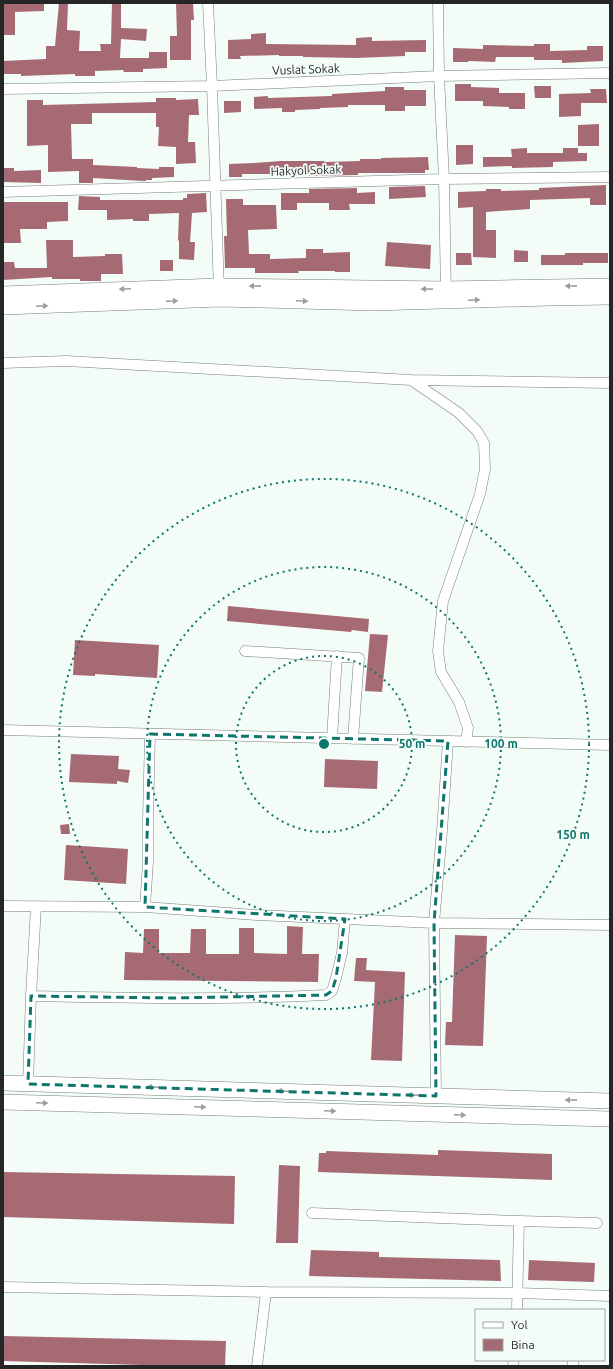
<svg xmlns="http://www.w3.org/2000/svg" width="613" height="1369" viewBox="0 0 613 1369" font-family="Ubuntu,sans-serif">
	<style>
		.building { fill: #a66a74 }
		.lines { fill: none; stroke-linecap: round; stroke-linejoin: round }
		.street-casing { stroke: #767f79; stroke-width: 11 }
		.secondary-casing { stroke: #767f79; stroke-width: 16 }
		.street { stroke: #fff; stroke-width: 10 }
		.secondary { stroke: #fff; stroke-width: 15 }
		.oneway { fill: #9c9e9d }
		.marked { fill: none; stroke: #0f766e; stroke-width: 3; stroke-dasharray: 8 5; stroke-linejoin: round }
		.ring { fill: none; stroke: #0f766e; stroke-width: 2; stroke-dasharray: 2 4 }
		.labels { text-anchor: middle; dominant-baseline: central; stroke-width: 3.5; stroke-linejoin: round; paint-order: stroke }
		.street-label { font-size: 12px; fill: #242725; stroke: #f3fcf6 }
		.centre { fill: #0f766e; stroke: #f3fcf6; stroke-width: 2 }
		.ring-label { font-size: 12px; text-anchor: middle; font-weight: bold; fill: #0f766e; stroke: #f3fcf6; stroke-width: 3.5; stroke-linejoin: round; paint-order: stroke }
	</style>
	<rect width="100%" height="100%" fill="#f3fcf6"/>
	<path class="building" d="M3,3H44V11L15,12V35H3Z
		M59,3H68L67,30L80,31L79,51H101L100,44H111L112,3H121V28L147,29L146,41L121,39L120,58H149V52H167V68L143,69V72H124L123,70L95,71V76H75V74L21,76V74H3V61L46,59V46H55Z
		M176,3H193L194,20H191V60H170V36H177Z
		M266,33V44L356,45V38L372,37V41L426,40V52H405V56L356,58L303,57V56H279V55L240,56L241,59H228V40L251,39V34Z
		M534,44H550V51L587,50V46H603V61L562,63V60H534V57H496L495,62L469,61L468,62H453V48L483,49V45L534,46Z
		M455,84H471V87L499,88V93H525V109H509V107L483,106V101H455Z
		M534,86H551V98H535Z
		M385,87H404V90H426V106H405V111H385V105H348V107L320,108V109L295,110V112H282V108L254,109V97L268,96V98L332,96V94L385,91Z
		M590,89H606L607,103H581V116L559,117V94L591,93Z
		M156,98H176V100L198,99L199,115H189L188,142H195L196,163L176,164V147L158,146L159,127H156V113H92V124H71L72,159H93V165L137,167V168L159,169V167H174V177L152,178V180H146V181H143L93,178V183H79V171L48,172V145L27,146V100H43V105L156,102Z
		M224,101H241V112L224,113Z
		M599,124V146H578V125Z
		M456,145H473V164L456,165Z
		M527,148V153H563V148H578V153H587V161L553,162V167L512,168V166L483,167V157H512L511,149Z
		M428,157L429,170H425V173H358V175L309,176V174H242V177H229V164L254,163L281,161H324V162L360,161V159H381V158Z
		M3,168H14V171L41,170V183L3,182Z
		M606,185V205H590V198L530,200V209L486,212V230H496V258L473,257V207L458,208V192L486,191V189H501V191L539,190V188Z
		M425,186L426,197L389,199V187Z
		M357,188V193L375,192V204H349L350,210H329V203H297V210H281V193H309V189Z
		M206,193L207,212L192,213L190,242H195L194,260L179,259V241L178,240L179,213L149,214V221H133V219L107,220V210H78L79,196L100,197V200H183V198H187V194Z
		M226,199H243V205H276L277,229L248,230L249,254H270V259L306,258V249H323V253L350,252V272H335V271H298L299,273H255V268H225L224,236H227Z
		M3,202H68V221L47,222V229H20L21,243H3Z
		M46,240H73V257L105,256V254H122L123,274H101V281H80V279H52V277L3,280V262H14L15,268H47Z
		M387,242L431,245L430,269L385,266Z
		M514,250L528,251V262H514Z
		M456,253H471L472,265H456Z
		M565,253H608V263H583V265H541V255H565Z
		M160,260H173V271H160Z
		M228,606L369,619L368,632L352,630L351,632L227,621Z
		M370,634L388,635L382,692L365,691Z
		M75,640L159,645L157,678L95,674V676L73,675Z
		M71,754L119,756L118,769L130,770L128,783L117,781V784L69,782Z
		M325,759L378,761L377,789L324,787Z
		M69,824L70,834H61L60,825Z
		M66,845L128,849L126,884L64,880Z
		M287,926L303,927L302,954H319L318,982L124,980L125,952L143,953L144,929H159V953H190L191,929H206V954H239V928H254V953L287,954Z
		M455,935L487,936L483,1046L445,1045L446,1022H452Z
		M356,958H367L366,970L405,972L402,1061L371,1060L375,982L354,981Z
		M438,1150L552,1154V1180L318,1172L319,1153H326V1151L438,1155Z
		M279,1165L300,1166L298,1243H276Z
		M3,1172L235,1176L234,1224L3,1217Z
		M311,1250L379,1252V1257L500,1260L501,1281L309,1276Z
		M529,1260L595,1263L594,1282L528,1280Z
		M3,1336L226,1341L225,1366H177L3,1361Z"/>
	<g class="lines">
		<g class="street-casing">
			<path id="street" d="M208,3L212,86L219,291
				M438,3L439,76L444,179L446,295
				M3,89L212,86L439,76L610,73
				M3,192L444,179L610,177
				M3,363L66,361L411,380L610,383
				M411,380L459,413L477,431L484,443L485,469L480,494L443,601L438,651L441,672L459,702L468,728L466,742
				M245,651L359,658L353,739
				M3,730L610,745
				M332,738L337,656
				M3,906L145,907L257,915L434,923L610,925
				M145,907L148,862V820L150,734
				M31,996C130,998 228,1000 326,995L332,991L336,978L342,953L345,919
				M28,1084L31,996L36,906
				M436,1096L434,923L442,831L448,741
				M312,1213L519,1221L597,1223
				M3,1287L266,1292L518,1293L610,1296
				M517,1310L519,1221
				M257,1366L266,1292
				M513,1366L514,1360
				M573,1366V1360"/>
		</g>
		<g class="secondary-casing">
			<path id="secondary" d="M3,294L218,286L446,289L610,286
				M3,307L221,299L373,303L549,298L610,297
				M3,1083L610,1101
				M3,1102L610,1119"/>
		</g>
		<use href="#street" class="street"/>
		<use href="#secondary" class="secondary"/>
	</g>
	<defs><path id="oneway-solid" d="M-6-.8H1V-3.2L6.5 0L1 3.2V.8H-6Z"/></defs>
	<g class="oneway">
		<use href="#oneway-solid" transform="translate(255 286) rotate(-179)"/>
		<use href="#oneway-solid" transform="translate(571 286) rotate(179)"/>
		<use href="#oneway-solid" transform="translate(125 289) rotate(178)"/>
		<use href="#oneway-solid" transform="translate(427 289) rotate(-179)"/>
		<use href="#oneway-solid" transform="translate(474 300) rotate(-2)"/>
		<use href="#oneway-solid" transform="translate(172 301) rotate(-2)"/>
		<use href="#oneway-solid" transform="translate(302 301) rotate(2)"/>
		<use href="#oneway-solid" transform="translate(42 306) rotate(-2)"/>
		<use href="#oneway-solid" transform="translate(153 1087) rotate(-178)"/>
		<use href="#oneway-solid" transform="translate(283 1091) rotate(-178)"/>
		<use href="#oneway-solid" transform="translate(413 1095) rotate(-178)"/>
		<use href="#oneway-solid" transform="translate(571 1100) rotate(-179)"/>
		<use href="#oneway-solid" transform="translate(42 1103) rotate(2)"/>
		<use href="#oneway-solid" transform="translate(200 1107) rotate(2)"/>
		<use href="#oneway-solid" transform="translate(330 1111) rotate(2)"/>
		<use href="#oneway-solid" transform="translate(460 1115) rotate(2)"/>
	</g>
	<path class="marked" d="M150,734L448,741L434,923L436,1096L28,1084L31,996L172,998L326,995L332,991L336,978L345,919L145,907Z"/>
	<g class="ring">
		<circle cx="324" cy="744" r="88"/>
		<circle cx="324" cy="744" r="177"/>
		<circle cx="324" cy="744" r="265"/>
	</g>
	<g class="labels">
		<g class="street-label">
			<text transform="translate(306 69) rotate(-2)">Vuslat Sokak</text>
			<text transform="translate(306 170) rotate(-2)">Hakyol Sokak</text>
		</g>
	</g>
	<circle cx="324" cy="744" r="6" class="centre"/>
	<g class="ring-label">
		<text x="412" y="748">50 m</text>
		<text x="501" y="748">100 m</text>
		<text x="573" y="839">150 m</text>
	</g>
	<rect width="613" height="1369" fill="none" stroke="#242725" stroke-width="8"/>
	<rect x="475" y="1309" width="130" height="52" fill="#f3fcf6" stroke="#a0a7a2"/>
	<rect x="483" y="1322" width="20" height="6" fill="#ffffff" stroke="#a0a7a2"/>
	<text x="511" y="1329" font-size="12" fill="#242725">Yol</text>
	<rect x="483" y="1339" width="20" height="12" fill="#a66a74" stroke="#a0a7a2"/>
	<text x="511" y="1349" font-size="12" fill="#242725">Bina</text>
</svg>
